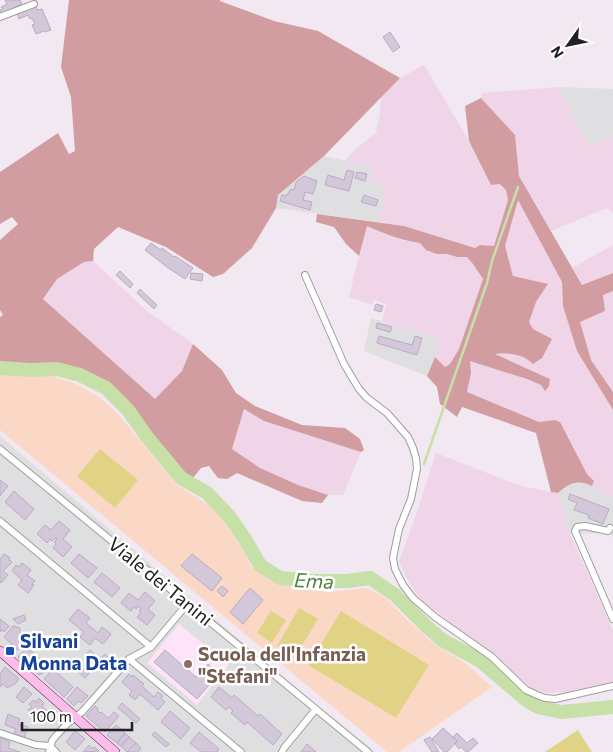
<svg xmlns="http://www.w3.org/2000/svg" width="613" height="752" viewBox="0 0 613 752" font-family="Commissioner,sans-serif">
	<style>
		.residential { fill: #dfdee0 }
		.education { fill: #ffe4f9 }
		.farmland { fill: #f0d4e8 }
		.forest { fill: #d19da0 }
		.park { fill: #fbd7c6 }
		.pitch { fill: #e1d386 }
		.lines { fill: none; stroke-linecap: round; stroke-linejoin: round }
		.stream { stroke: #c6e0a8; stroke-width: 2.5 }
		.river { stroke: #c6e0a8; stroke-width: 14 }
		.building { fill: #d3c8d9; stroke: #bbaac4 }
		.minor-casing { stroke: #9e9e9e; stroke-width: 8 }
		.secondary-casing { stroke: #7e0354; stroke-width: 10 }
		.minor { stroke: #fff; stroke-width: 6 }
		.secondary { stroke: #fbbdea; stroke-width: 9 }
		.transit-dot { fill: #1a4fb4; stroke: #fff; stroke-width: 2 }
		.education-dot { fill: #8d6e63; stroke: #fff; stroke-width: 2 }
		.labels { text-anchor: middle; dominant-baseline: central; stroke-width: 5; stroke-linejoin: round; paint-order: stroke }
		.street-label { font-size: 19px; fill: #212121; stroke: #fff }
		.transit-label { font-size: 19px; font-weight: bold; fill: #164399; stroke: #fff; text-anchor: start }
		.education-label { font-size: 19px; font-weight: bold; fill: #785e54; stroke: #fff; text-anchor: start }
		.water-label { font-size: 20px; font-style: italic; fill: #4d833a; stroke: #fff }
	</style>
	<rect width="100%" height="100%" fill="#f1e8f2"/>
	<path class="residential" d="M558,87L613,89V137L589,147Z
		M324,156L373,167L387,187L380,222L276,208L278,195Z
		M371,318L442,339L427,376L364,351Z
		M0,436L310,700L376,752H0Z
		M583,482L613,497V537L609,533L570,534L558,493L566,485Z"/>
	<path class="education" d="M179,624L229,665L197,705L147,663Z"/>
	<path class="farmland" d="M424,65L469,141L491,185L500,184L507,190L508,200L494,246L475,248L404,226L380,222L387,187L370,181L372,167L345,161L355,149L376,133L380,112L381,97L400,78Z
		M558,87L589,147L613,137V213L607,208L551,231L519,176L515,135L481,98L482,93Z
		M518,199L562,282L563,306L577,351L613,410V497L592,486L594,481L587,474L560,422L555,420L539,422L467,393L471,373L470,360L504,371L527,379L541,385L550,379L493,353L515,354L526,357L552,340L533,329L529,322L536,302L548,285L513,276L505,246Z
		M366,226L395,238L406,241L420,243L437,254H447L457,257H467L473,264L483,279L459,349L450,364L445,367L435,357L441,339L382,321L386,304L374,300L372,305L349,297Z
		M613,245V273L582,285L572,268Z
		M93,261L147,311L193,344L182,371L155,400L43,299L57,279L84,262Z
		M613,291V392L591,360L580,322L605,311L603,294Z
		M244,409L264,421L361,452L343,495H328L298,485L260,468L232,449Z
		M436,453L520,486L558,493L570,534L613,630V682L567,692L545,693L529,687L498,659L420,599L406,577L399,561L416,515Z"/>
	<path class="forest" d="M69,0H220V1L274,21L318,31L400,78L324,156L278,195L276,208L252,248L223,274L213,277L166,247L118,227L94,249L93,261L84,262L57,279L43,299L155,399L182,371L193,344L222,370L236,393L255,406L302,425L345,428L360,439L364,450L361,452L264,421L244,409L232,449L260,468L298,485L328,495L322,503L302,501L237,473L227,479L218,478L209,466L201,468L193,478L182,472L146,426L106,382L83,369L45,363H0V317L3,315L0,310V240L18,224L12,217L0,224V172L58,133L69,154L75,151L71,97L61,67Z
		M481,98L515,135L519,176L582,285L613,273V291L603,295L605,311L580,322L591,360L613,392V410L577,351L563,306L562,282L518,200L505,246L513,276L548,284L536,302L529,322L533,329L552,339L542,358L533,364C522,353 510,353 495,354L550,379L549,386L545,391L541,385L527,379L470,361L471,373L467,392L539,422L555,420L560,422L587,474L594,481L592,486C578,479 569,483 558,493L551,492L536,433L462,407L457,417L440,404L437,387L427,376L435,357L445,367L450,364L459,349L483,279L473,264L467,257H457L447,254H437L426,250L420,243C400,240 385,234 367,226L359,256L346,244L334,227L316,222L317,214L404,226L475,248L480,245L494,246L508,200L506,190L500,184L491,185L469,141L465,106Z"/>
	<path class="park" d="M0,375H49L76,384L99,397L118,414L176,484L216,510L242,548L251,566L269,579L294,588L330,592L367,588L386,598L407,620L434,644L465,663L492,687L399,752H387L0,430Z"/>
	<path class="pitch" d="M100,449L138,480L115,508L77,476Z
		M299,608L318,619L295,657L277,646Z
		M271,611L286,620L272,643L257,633Z
		M341,611L429,665L396,718L308,665Z
		M578,730L592,752H545Z"/>
	<g class="lines">
		<path class="stream" d="M424,464L487,283L492,261L518,187"/>
		<path class="river" d="M0,368L31,370L57,369L80,375L106,388L128,410L147,437L181,478L207,493L229,516L245,539L260,565L280,578L314,581H347L370,578L395,595L425,625L442,640L479,660L526,700L538,707L561,712L613,707"/>
	</g>
	<path class="building" d="M5,0H20L22,4L0,14V10L3,9L1,7L7,4Z
		M36,6L37,10L42,9L51,30L45,32L44,31L36,34L32,25L35,24L32,18L30,19L28,15L19,19L17,13Z
		M390,32L400,47L393,52L383,37Z
		M347,170L354,172L349,191L325,185L328,175L344,180Z
		M357,172L367,174L365,181L355,178Z
		M304,176L317,181L313,194L305,192L303,200L312,202L310,210L280,201L282,195L286,196L291,189L294,190L296,182Z
		M364,195L378,200L376,206L361,202Z
		M151,243L161,250L162,248L174,257L175,256L193,268L185,279L167,267L145,250Z
		M120,271L133,284L130,288L116,275Z
		M191,273L203,274L202,281L190,279Z
		M140,289L157,305L154,309L137,293Z
		M376,304L383,306L381,312L374,310Z
		M377,323L392,327L390,332L376,328Z
		M379,336L412,345L415,336L422,338L417,355L377,343Z
		M0,480L8,486L0,496Z
		M14,491L34,509L25,520L5,502Z
		M570,494L609,509L603,524L588,518L589,515L574,510L577,503L568,499Z
		M59,521L70,530L63,539L72,547L63,557L53,548L56,544L54,542L57,539L55,538L52,541L50,539L47,543L37,534L45,525L51,530Z
		M4,554L10,558L9,560L12,562L3,571L8,575L1,583L0,582V559Z
		M79,554L97,568L88,578L71,563Z
		M192,554L222,578L212,591L181,566Z
		M22,563L31,570L27,575L35,581L32,584L34,585L28,593L18,585L22,580L12,571L16,565L19,567Z
		M102,573L120,588L112,597L94,582Z
		M222,586L228,591L223,597L217,591Z
		M250,588L263,600L243,624L230,612Z
		M145,592L155,601L148,609L155,615L147,625L137,617L141,612L139,611L141,608L138,606L136,609L134,607L131,611L121,603L129,593L138,600Z
		M78,609L90,618L86,623L98,633L102,627L111,634L103,644L95,638L90,645L80,637L84,632L69,620Z
		M24,615L26,620L18,624L13,619Z
		M0,619L9,626L4,632L2,630L0,632Z
		M13,626L20,628V632L27,639L18,650L4,637Z
		M34,636L40,643L36,647L30,640Z
		M27,647L38,657L29,667L18,657Z
		M90,650L100,659L105,654L114,662L106,672L97,664L92,670L84,663L89,658L85,655Z
		M165,650L196,677L208,664L219,674L197,699L154,662Z
		M38,657L51,669L39,675L29,667Z
		M5,667L19,679L15,684L7,688L3,684L0,687V674Z
		M84,668L89,673L85,678L79,673Z
		M53,669L73,687L64,697L44,679Z
		M129,674L132,677L133,675L144,684L142,686L154,697L158,692L163,696L161,698L165,702L158,710L140,694L135,700L129,695L132,691L122,682Z
		M24,687L32,694L23,703L16,697Z
		M77,687L88,696L81,703L79,701L74,706L67,699Z
		M219,687L232,698L234,695L258,716L260,714L282,734L273,745L247,722L245,725L231,713L233,711L229,707L226,710L211,697Z
		M39,698L44,703L42,706L50,714L45,719L37,712L34,716L28,710L32,707L29,704L33,700L36,702Z
		M122,703L140,719L136,723L118,708Z
		M95,706L98,708L97,710L100,713L101,712L108,718L114,712L119,716L105,732L86,716Z
		M170,711L190,728L181,739L161,722Z
		M8,714L20,719L18,724L28,727L24,738L14,734L16,729L5,725Z
		M116,725L125,733L117,743L107,735Z
		M443,728L457,741L447,752H444L432,739Z
		M75,731L85,739L75,750L66,742Z
		M155,732L169,744L166,747L152,735Z
		M199,732L219,749L217,752H201L190,743Z
		M125,733L129,737L121,746L117,743Z
		M457,733L467,743L473,738L478,743L468,752H466L461,747L459,749L455,744L457,741L453,737Z
		M129,737L136,743L127,752L121,746Z
		M430,737L439,752H432L424,740Z
		M0,738L10,742L8,748L20,752H4L0,751Z
		M136,743L141,748L138,752H127Z
		M307,744L316,752H301Z
		M89,745L93,749L94,747L99,751L83,752Z"/>
	<g class="lines">
		<g class="minor-casing">
			<path id="minor" d="M0,17L34,4
				M305,275L344,364L359,389L367,398L387,413L408,437L413,448L416,458L417,469L411,499L399,529L393,558L395,569L403,585L413,598L435,617L492,657L526,690L537,695L545,698L555,699L613,686
				M0,449L368,752
				M0,521L151,647
				M610,528L608,531L585,526L577,527L575,531L613,619
				M129,659L241,752
				M0,733L36,745L50,746L56,752
				M49,752L52,741L55,737L67,724L82,712L129,659L151,647L188,603
				M282,752L284,748L316,709"/>
		</g>
		<g class="secondary-casing">
			<path id="secondary" d="M0,651L115,752"/>
		</g>
		<use href="#minor" class="minor"/>
		<use href="#secondary" class="secondary"/>
	</g>
	<rect class="transit-dot" x="5" y="646" width="10" height="10" rx="2.5"/>
	<circle class="education-dot" cx="188" cy="664" r="5"/>
	<g class="labels">
		<g class="street-label">
			<text transform="translate(161 581) rotate(39)">Viale dei Tanini</text>
		</g>
		<g class="transit-label">
			<text x="20" y="640">Silvani<tspan x="20" dy="22">Monna Data</tspan></text>
		</g>
		<g class="education-label">
			<text x="198" y="653">Scuola dell'Infanzia<tspan x="198" dy="22">"Stefani"</tspan></text>
		</g>
		<g class="water-label">
			<text transform="translate(314 580) rotate(3)">Ema</text>
		</g>
	</g>
	<g transform="translate(568 45) rotate(237)" stroke="#ffffff" stroke-width="4" paint-order="stroke">
	<path d="M0-4L9 19L0 12L-9 19Z" fill="#212121"/>
	<text y="-8" font-size="14" font-weight="bold" text-anchor="middle" fill="#212121">N</text>
	</g>
	<path d="M22 722v8h110v-8" fill="none" stroke="#212121" stroke-width="2.5"/>
	<text x="30" y="722" font-size="15" fill="#212121" stroke="#ffffff" stroke-width="4" paint-order="stroke">100 m</text>
</svg>
